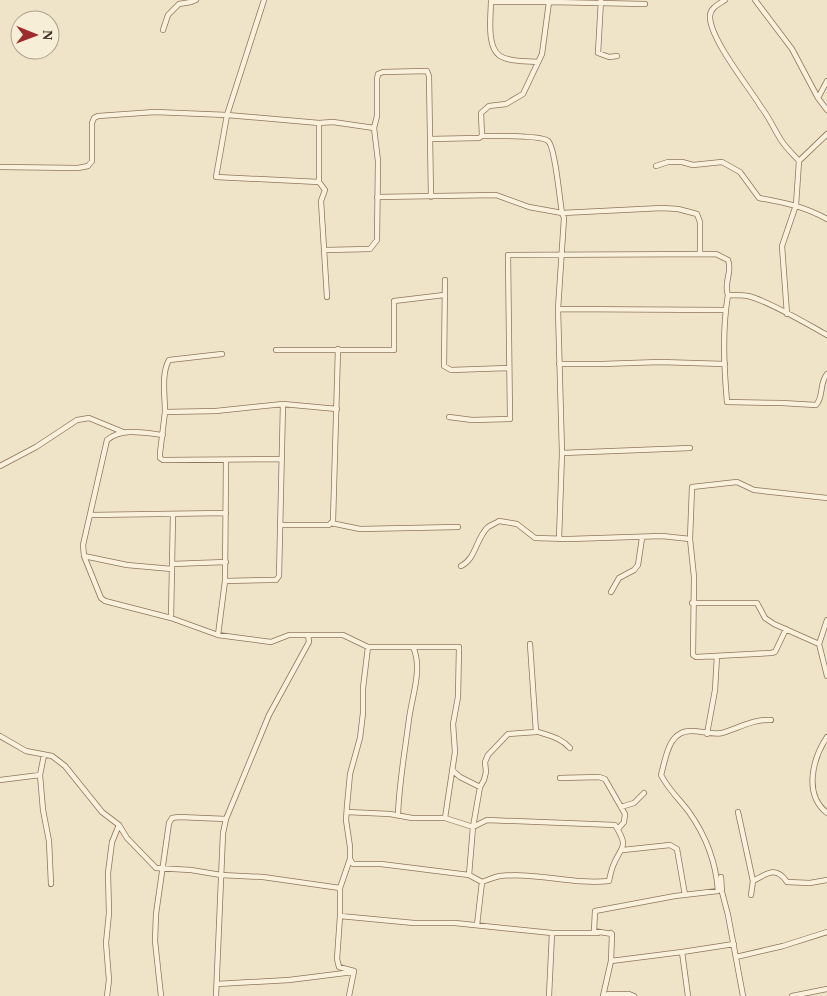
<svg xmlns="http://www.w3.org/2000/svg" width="827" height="996" viewBox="0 0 827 996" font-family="'Times New Roman',serif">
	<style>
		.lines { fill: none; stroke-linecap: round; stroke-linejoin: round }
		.street-casing { stroke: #8d765c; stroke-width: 6 }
		.street { stroke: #faf1dc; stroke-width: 4.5 }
	</style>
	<rect width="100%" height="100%" fill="#f0e4c8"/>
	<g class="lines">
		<g class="street-casing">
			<path id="street" d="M264,0L227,115L216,177L319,182
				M491,0C491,15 486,47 500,56C510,62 527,61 538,62
				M601,0L598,53L609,57L617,56
				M725,0C719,4 710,8 710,16C709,38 749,87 761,107C769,117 774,129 781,140C786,148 793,154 799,161L796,205L782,246L787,314
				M755,0L792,49L818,98L827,110
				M549,2L645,4
				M163,30L168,15L179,4L191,2L196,0
				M818,98L827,81
				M319,123V182L325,190L321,201L327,297
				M482,136L481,113L489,106L506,104L523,94L542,54L549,2H491
				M430,139L479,138L482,136C493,136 541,135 548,141C555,146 560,202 562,213L662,208L678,209L697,214L700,222V254
				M799,161L827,134
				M656,166L668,162H682L693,165L722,162L740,172L759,198C786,203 803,206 827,219
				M0,167L78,168L88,166L92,161V123L94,118L98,116L155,112L227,115L319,123L333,122L374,128
				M377,197L496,195L529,207L562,213L564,218L558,309L562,453L559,539
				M326,250L370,249L377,240L378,161L374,128L377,116V79L378,74L383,72L427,71L429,76L431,197
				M445,280L444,366L451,370L508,368
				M728,295C722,330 724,367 727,402L782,403L816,405C824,397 819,383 827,374
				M558,309L725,310
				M276,350H394V301L444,295
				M559,364H602L660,362L725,364
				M165,412C165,396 161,374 169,360L222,354
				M449,417L472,420L510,419L508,255L716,254L728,260C733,272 723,283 728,295C734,295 741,295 748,296C769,301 807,324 827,335
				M163,435C145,433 122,427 107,440L83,545L84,556L101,598L105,601L171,618L218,635L271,642L289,635H308L309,642L269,715L226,819L223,833L216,996
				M562,453L690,448
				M281,459L163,460L160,458V453L165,412L216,411L283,404L337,409
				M0,466L36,447L77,420L89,418L123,432
				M90,515L226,513
				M331,523L360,529L458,527
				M280,525H329L333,521L338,349
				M84,556L127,565L172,569
				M172,564L226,562
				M461,566C476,559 476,538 488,527C491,525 496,523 499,521L517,524L535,538L569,539L662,536L690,539
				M225,581L271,580H276L279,576L283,404
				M611,592L619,578L634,570L638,565L642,538
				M692,603H757L765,618L774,624L819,644
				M171,618L173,514
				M827,620L819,644L827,676
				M786,629L775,652L771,653L696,657L693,655L694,577L690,539L692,487L737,482L754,490L827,498
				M218,635L225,581L226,460
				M308,635H343L368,647H459L458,697L453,724L455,752L445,818
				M536,731C549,736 560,737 570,748
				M707,734L715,690L717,656
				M0,736L26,751L52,756L65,766L102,812L119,825L127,838L156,868L191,870L221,875L263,877L340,888
				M827,737C813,758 803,794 827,813
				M44,755L40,775L43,810L49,841L51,884
				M452,770L460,777L480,787
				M560,778L599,777L605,779L625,814L624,822L618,829
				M0,780L40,775
				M621,807L634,803L644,793
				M347,812L390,814L412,818H445L473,827L487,820L615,825C630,849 621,845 613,866C611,871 610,876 609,881C573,885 537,872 500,876C494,877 488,880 482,882L477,925
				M738,812L753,881L751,895
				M398,815C399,783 405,751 409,719C412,696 423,668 413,647
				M623,850L670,845L677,849L685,895
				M350,859L353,864H381L469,875L482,882
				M469,875L473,827L480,787L484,780L486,772L485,762L488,755L508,734L536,732L530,644
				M721,877L722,892L728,915L743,996
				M753,881C768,873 776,866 787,882L810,883L827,880
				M340,916L414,923H455L552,933
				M611,933L612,934L611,961L682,952L688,996
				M612,934L594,931L595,911L675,896L718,891C716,862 706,836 689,812C680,800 668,789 661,775C666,758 668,731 691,731C702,731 712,735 722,733C739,728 753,719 771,720
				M682,952L734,944
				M736,957L783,946L827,932
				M217,984L289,980L353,972
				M107,996L109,980L106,943L109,913L108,873L112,842L119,825
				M161,996L155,941L156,914L169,823L172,818L179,817L226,819
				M349,996L354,971L339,967L337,959L340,916V888L350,859V847L346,820L347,806L350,774L360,738L363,713V688L368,647
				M549,996L552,933H598
				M603,996L611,961
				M607,996L608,994H629L634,996
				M792,996L827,989"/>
		</g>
		<use href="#street" class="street"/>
	</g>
	<g transform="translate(35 35) rotate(91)"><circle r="24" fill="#f7eed8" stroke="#ada18e"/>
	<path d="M0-4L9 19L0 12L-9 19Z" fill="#9e2a2b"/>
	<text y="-8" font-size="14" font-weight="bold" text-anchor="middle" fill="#3d2e20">N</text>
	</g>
</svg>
